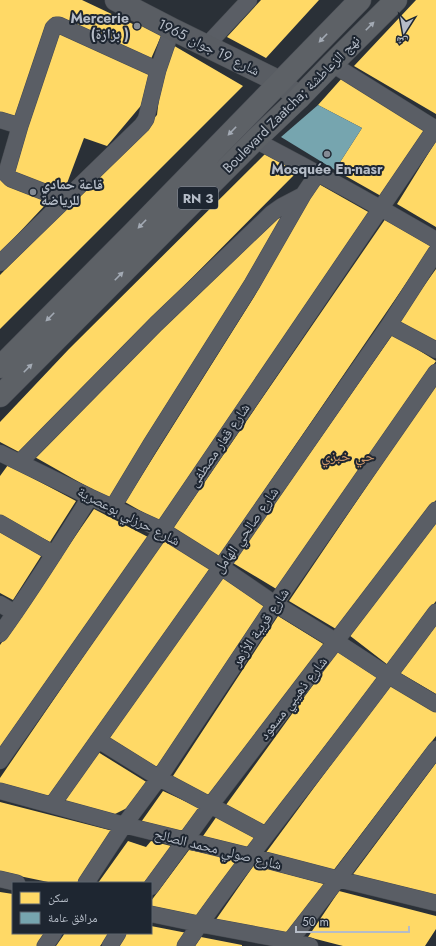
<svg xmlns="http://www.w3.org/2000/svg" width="436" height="946" viewBox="0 0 436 946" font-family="Jost,'Noto Naskh Arabic',sans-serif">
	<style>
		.homes { fill: #ffd966 }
		.public { fill: #76a5af }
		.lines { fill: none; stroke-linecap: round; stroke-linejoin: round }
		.street-casing { stroke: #484c52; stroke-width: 17 }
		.secondary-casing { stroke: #484c52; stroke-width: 23 }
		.primary-casing { stroke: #484c54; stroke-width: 23 }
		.street { stroke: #5a5e65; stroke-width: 16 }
		.secondary { stroke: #595d63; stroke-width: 22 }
		.primary { stroke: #5d6166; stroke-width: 22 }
		.oneway { fill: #a3aab4 }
		.poi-dot { fill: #848b95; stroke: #1e2631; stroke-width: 1.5 }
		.labels { text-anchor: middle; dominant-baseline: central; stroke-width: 4; stroke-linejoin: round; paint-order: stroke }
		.shield { fill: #1e2631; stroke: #888f9a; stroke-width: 1 }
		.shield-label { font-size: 13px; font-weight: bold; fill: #b5bcc7 }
		.poi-label { font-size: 14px; font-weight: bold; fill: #b5bcc7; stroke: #1e2631; text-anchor: end }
		.street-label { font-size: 14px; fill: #b5bcc7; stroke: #1e2631 }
		.neighbourhood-label { font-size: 15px; fill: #cd966a; stroke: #1e2631 }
	</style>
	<rect width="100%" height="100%" fill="#2a3037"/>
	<path class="homes" d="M0,0H82L137,26L139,20L162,34L150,61L54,19L18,120L0,114Z
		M261,0H319L266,58L227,37Z
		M416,0H436V114L354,66Z
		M57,31L150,73L144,102L107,146L84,138L63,194L10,172Z
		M171,44L243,86L0,329V275L157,115L162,73Z
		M343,77L426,128L381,196L335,170L362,128L318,105Z
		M436,141V227L397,204Z
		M266,153L298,171L19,452L0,442V422L69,349Z
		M0,179L44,197L47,203L0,253Z
		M317,183L370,213L160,522L125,502L254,297Z
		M279,216L286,221L109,499L33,456L139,350Z
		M386,218L433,244L219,557L173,528Z
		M436,269V343L397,323Z
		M393,334L436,361L278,590L233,563Z
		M436,384V500L336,629L289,601Z
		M8,465L76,501L50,542L0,517V476Z
		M94,509L148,537L0,749V645Z
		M436,519V601L388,665L349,635Z
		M0,531L43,553L13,600L0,593Z
		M165,537L211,567L51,801L0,786V778Z
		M221,576L266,606L157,772L108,740Z
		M278,616L325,645L208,801L171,779Z
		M436,625V694L400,673Z
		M339,649L379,676L262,828L223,809Z
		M392,682L436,711V736L333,871L265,854Z
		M98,752L148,783L133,805L113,815L64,802Z
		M436,763V897L351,877Z
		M163,791L200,808L184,831L139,825Z
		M0,802L113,831L79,883H53L0,872Z
		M217,816L259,835L250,849L201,839Z
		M128,841L146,847L151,841L175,847L150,883H98Z
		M189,850L241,860L199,918L151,907V901Z
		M254,865L325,884L288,935L215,921Z
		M339,891L436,916V929L425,946H343L308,937Z
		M0,892L13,894V933H45L37,946H0Z
		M151,926L187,933L178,946H117L126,933H151Z
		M65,933H110L100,946H56Z
		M201,937L242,945V946H195Z"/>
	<path class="public" d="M318,105L362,128L335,170L281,137Z"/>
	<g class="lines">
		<g class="street-casing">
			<path id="street" d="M206,46L249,0
				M332,64L436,129
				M0,120L20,126
				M255,140C316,172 376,205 436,240
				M65,200L11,179L6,174L20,126L53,28L56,25H59L158,70
				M0,263L142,125L146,119L158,70L172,29
				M389,325L436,350
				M0,453L90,497L162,530L221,567L275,604L337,642L389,676L436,704
				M20,462L156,324L272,213L282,206L303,195
				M113,507L151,444L252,284L303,195L318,173
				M0,523L54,554
				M0,604L15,613
				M0,634C32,590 61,543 90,497
				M98,740L159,778L266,835
				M0,761L162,530L436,127
				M0,791L124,825L250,856L338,879L436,903
				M52,805L221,567L389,325L436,252
				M0,879L17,883
				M86,883L124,825L159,778L275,604L436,372
				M151,887L210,806L436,510
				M151,914L199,924L290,941L310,946
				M45,946L54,933
				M110,946L118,933
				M185,946C217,898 253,853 288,807C338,743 387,678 436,612
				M286,946L338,879L436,749"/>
		</g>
		<g class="secondary-casing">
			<path id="secondary" d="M116,0L172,29L280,82L299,98"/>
		</g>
		<g class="primary-casing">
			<path id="primary" d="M0,367L133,233L360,0
				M0,396L255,140L299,98L332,64L396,0"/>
		</g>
		<use href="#street" class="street"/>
		<use href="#secondary" class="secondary"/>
		<use href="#primary" class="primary"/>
	</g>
	<defs><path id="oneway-solid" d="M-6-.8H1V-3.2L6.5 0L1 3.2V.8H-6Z"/></defs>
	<g class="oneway">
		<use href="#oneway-solid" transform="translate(370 26) rotate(-45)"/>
		<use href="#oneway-solid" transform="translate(323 38) rotate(134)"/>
		<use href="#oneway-solid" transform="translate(232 131) rotate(134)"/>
		<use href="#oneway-solid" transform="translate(142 224) rotate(134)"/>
		<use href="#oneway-solid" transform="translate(119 276) rotate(-45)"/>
		<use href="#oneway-solid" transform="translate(50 317) rotate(135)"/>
		<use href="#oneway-solid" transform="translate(28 368) rotate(-45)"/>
	</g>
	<g class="poi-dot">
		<circle cx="137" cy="26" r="4"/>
		<circle cx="327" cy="154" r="4"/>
		<circle cx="33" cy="192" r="4"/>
	</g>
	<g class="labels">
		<rect class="shield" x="178" y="187" width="40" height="22" rx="3"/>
		<g class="shield-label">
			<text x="198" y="198">RN 3</text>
		</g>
		<g class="poi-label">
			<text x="129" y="18">Mercerie<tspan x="129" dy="16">(بزازة )</tspan></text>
			<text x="327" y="169" text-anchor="middle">Mosquée En-nasr</text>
			<text x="41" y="184" text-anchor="start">قاعة حمادي<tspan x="41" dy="16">للرياضة</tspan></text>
		</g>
		<g class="street-label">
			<text transform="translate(209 47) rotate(26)">شارع 19 جوان 1965</text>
			<text transform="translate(291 104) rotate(-45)">Boulevard Zaatcha; نهج الزعاطشة</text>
			<text transform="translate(219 445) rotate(-56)">شارع قعار مصطفى</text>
			<text transform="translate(129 516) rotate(27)">شارع حرزلي بوعصرية</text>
			<text transform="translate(246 530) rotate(-55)">شارع صالحي الهامل</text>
			<text transform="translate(260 627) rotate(-56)">شارع قريبة الأزهر</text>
			<text transform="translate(293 698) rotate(-52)">شارع ذهيبي مسعود</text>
			<text transform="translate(218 849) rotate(14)">شارع صولي محمد الصالح</text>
		</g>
		<g class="neighbourhood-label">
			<text x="348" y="456">حي خبزي</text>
		</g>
	</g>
	<rect x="12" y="882" width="140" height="52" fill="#1e2631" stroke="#5a626d"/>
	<rect x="20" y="892" width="20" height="12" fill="#ffd966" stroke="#5a626d"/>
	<text x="48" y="902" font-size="12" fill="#b5bcc7">سكن</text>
	<rect x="20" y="912" width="20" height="12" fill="#76a5af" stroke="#5a626d"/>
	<text x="48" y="922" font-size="12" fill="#b5bcc7">مرافق عامة</text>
	<g transform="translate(404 32) rotate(191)" stroke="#1e2631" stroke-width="3" paint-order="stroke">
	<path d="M0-3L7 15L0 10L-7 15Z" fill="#b5bcc7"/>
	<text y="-6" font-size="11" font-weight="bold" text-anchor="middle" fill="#b5bcc7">ش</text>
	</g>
	<path d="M296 926v6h113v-6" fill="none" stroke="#b5bcc7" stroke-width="2"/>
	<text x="302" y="926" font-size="12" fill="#b5bcc7" stroke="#1e2631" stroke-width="3" paint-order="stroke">50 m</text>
</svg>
